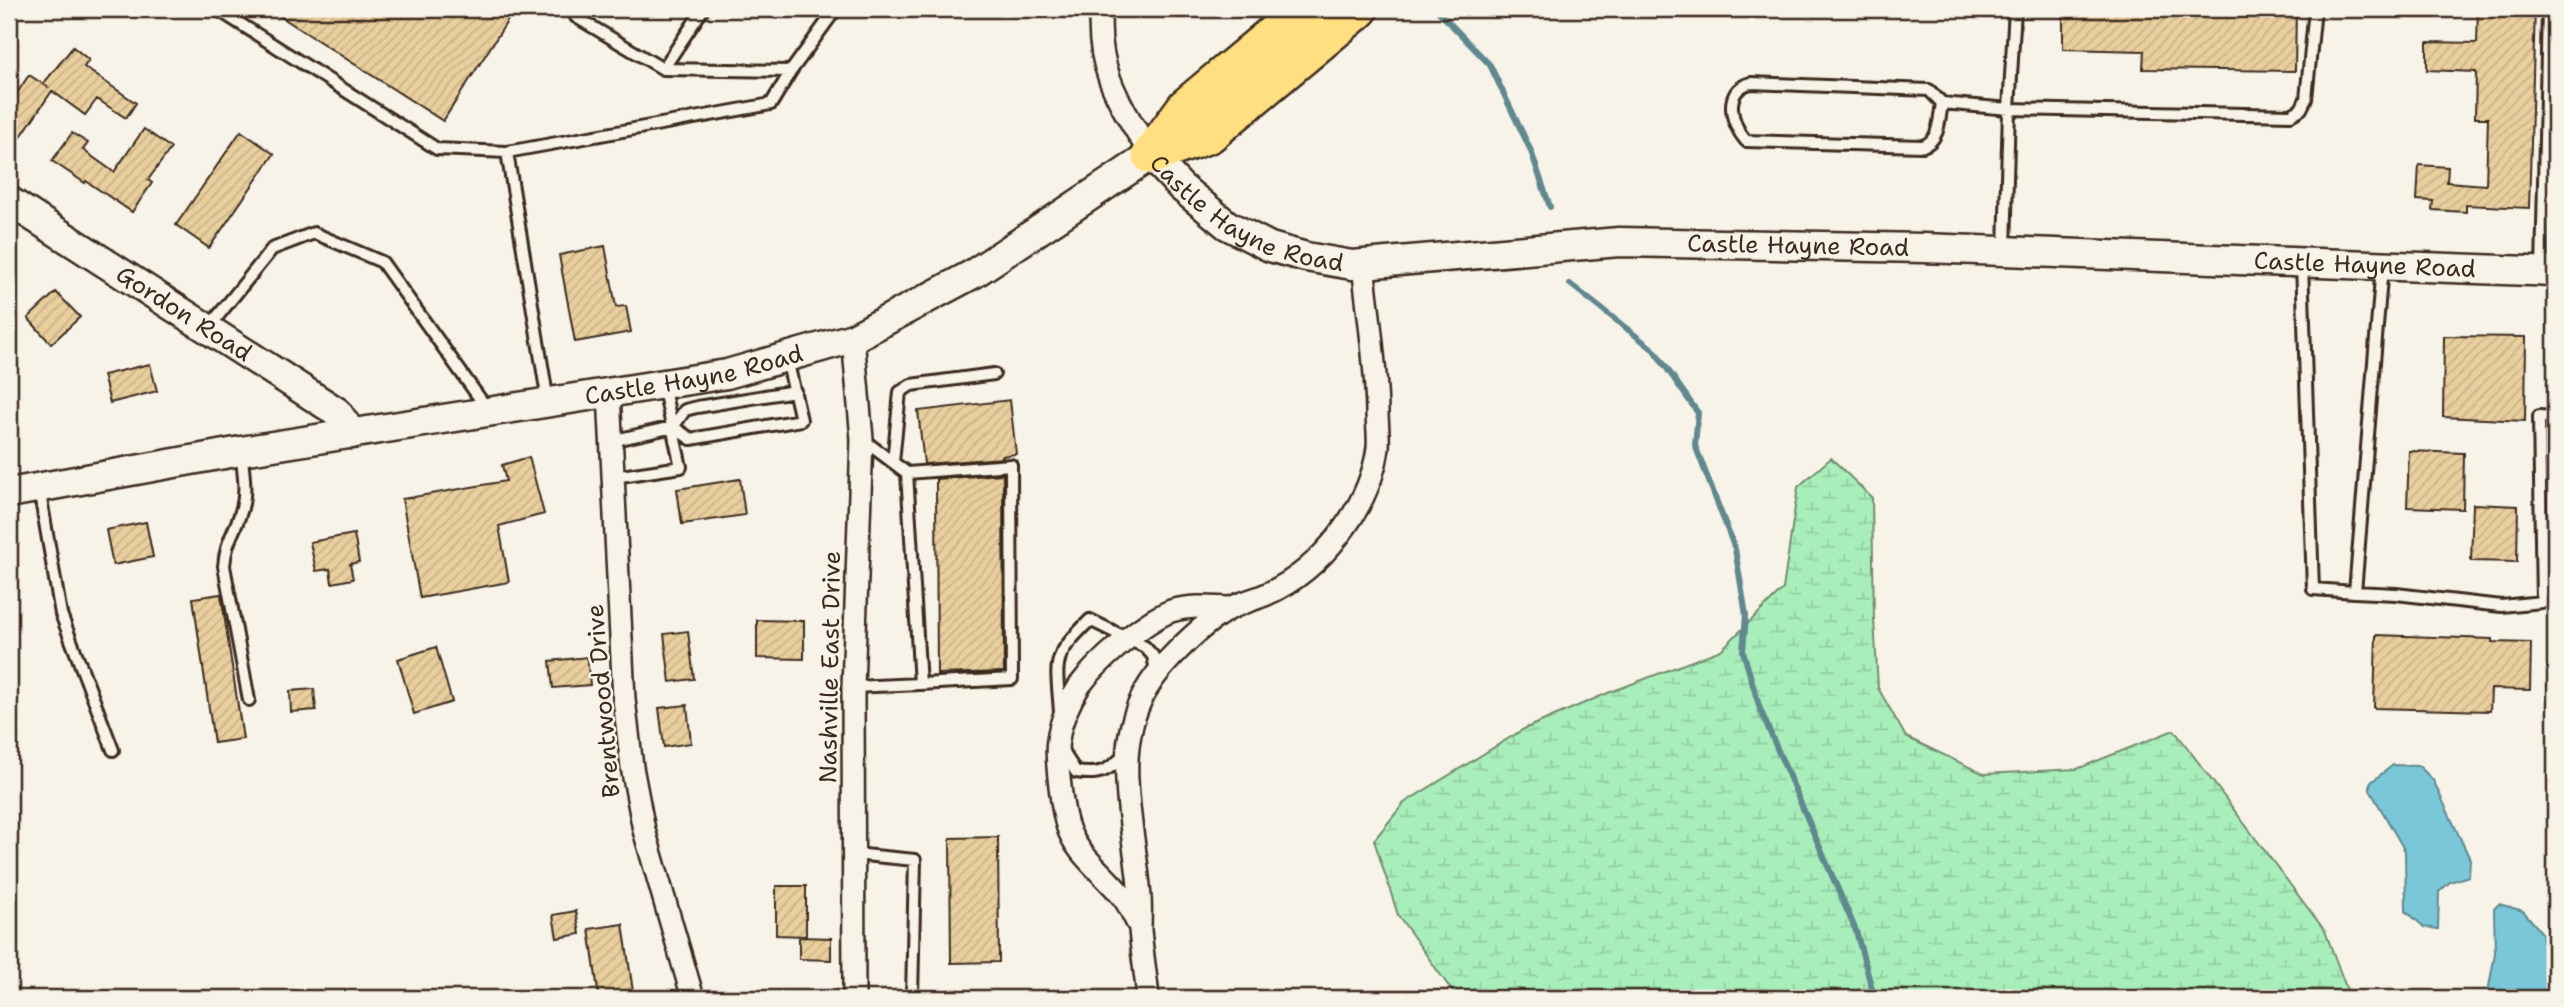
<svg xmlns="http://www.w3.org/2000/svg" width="2564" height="1007" viewBox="0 0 2564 1007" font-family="'Shantell Sans',sans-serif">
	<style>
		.wetland { fill: url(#wetland-marsh); stroke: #728c6c; stroke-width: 2 }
		.water { fill: #79c7d8; stroke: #60888e; stroke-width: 2 }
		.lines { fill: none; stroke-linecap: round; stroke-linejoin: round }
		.stream { stroke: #60888e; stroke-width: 6 }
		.building { fill: url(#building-hatch); stroke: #3b2a1e; stroke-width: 2 }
		.lane-casing { stroke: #3b2a1e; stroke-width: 16 }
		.street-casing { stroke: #3b2a1e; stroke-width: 26 }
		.secondary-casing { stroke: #3b2a1e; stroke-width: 33 }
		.highway-casing { stroke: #3b2a1e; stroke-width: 42 }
		.lane { stroke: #f7f3e8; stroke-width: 10 }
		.street { stroke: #f7f3e8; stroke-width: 21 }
		.secondary { stroke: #f7f3e8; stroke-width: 28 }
		.highway { stroke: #ffdf80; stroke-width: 37 }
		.labels { text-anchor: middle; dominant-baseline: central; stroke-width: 5; stroke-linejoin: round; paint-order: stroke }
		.street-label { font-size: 24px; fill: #3b2a1e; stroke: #f7f3e8 }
	</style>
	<defs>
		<pattern id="wetland-marsh" width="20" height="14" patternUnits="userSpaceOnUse" patternTransform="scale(1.75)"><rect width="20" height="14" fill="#a8eebb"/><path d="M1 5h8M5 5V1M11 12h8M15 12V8" fill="none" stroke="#92cca0"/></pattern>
		<pattern id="building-hatch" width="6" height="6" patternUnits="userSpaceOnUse" patternTransform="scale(1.75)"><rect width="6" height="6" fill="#e9cf9e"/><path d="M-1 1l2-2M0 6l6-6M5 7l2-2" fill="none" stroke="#c9b288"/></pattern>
	</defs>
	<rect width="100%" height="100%" fill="#f7f3e8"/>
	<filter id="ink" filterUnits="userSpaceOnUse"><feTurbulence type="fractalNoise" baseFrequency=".0143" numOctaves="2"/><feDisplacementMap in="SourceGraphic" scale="14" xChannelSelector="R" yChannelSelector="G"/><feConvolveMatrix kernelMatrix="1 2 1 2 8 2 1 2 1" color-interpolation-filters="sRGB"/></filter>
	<g filter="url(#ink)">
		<path class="wetland" d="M1831,458L1872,498L1874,619L1878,688L1906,737L1984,774L2077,769L2174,730L2325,931L2350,998H1457L1398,915L1374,840L1404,803L1524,729L1608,693L1721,650L1783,589L1798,487Z"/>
		<path class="water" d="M2393,765L2419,766L2433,780L2470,859L2469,876L2450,882L2439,892L2438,929L2424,927L2406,911L2405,851L2370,790V783Z
			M2499,904L2523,911L2542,933L2552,998H2487L2495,953L2494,909Z"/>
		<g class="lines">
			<path class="stream" d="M1436,9L1490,65L1531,151L1550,207
				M1570,284L1654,350L1698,413L1695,445L1735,549L1746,615L1743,651L1760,709L1856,931L1872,989L1880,998"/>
		</g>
		<path class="building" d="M269,9H515L443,121Z
			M2063,9H2296L2295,71L2143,69L2144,51L2063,49Z
			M2478,9H2535L2529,208L2466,205V212L2432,210L2433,201L2417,200L2419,165L2448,167L2447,182L2486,185L2488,118H2475L2476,72L2427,70V42L2477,43Z
			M73,47L89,60L84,67L136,103L126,118L97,99L85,115L52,91L9,154V105L29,75L49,88L43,84Z
			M144,129L171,148L148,180L152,183L132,212L86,181L85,183L52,161L72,133L88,143L83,150L114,172Z
			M241,131L274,154L209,248L176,225Z
			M605,246L616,307L626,306L631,332L575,342L559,255Z
			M56,292L80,317L51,344L28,318Z
			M2444,336L2526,337L2525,421L2443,417Z
			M150,364L157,391L110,403L103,375Z
			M1010,400L1016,454L1002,456L1003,458L924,464L918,411Z
			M2409,451L2464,453L2463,509L2407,507Z
			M529,457L544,514L499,526L509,582L420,598L402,499L506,481L502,465Z
			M1003,474L1004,672L937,674L936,479Z
			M740,479L745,515L682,524L677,489Z
			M2473,504L2518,506L2517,562L2471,561Z
			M146,522L153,557L113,565L106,530Z
			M354,534L359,562L350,564L353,579L332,583L330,569L316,571L310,542Z
			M221,594L243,739L214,743L193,598Z
			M757,620L804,621V659L757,658Z
			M688,631L694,679L670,682L664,634Z
			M2376,635L2492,639V642L2531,643L2530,690L2491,689L2490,711L2374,708Z
			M436,647L452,702L414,714L398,659Z
			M587,657L590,685L553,688L550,661Z
			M314,689L316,710L291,712L290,691Z
			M687,705L691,743L664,747L659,708Z
			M998,837L999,962L951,963L950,838Z
			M776,886H806V936L776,935Z
			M576,911L580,934L557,938L553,915Z
			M623,924L634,998H599L589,929Z
			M799,937L831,938V960L799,959Z"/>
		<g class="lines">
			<g class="lane-casing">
				<path id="lane" d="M217,9L437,149L507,152
					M2015,9L2009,109L2291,115L2301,109L2306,99L2315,9
					M663,69L703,9
					M791,71L836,9
					M1942,103C1939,119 1940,140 1923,146L1746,141C1731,124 1722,90 1751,83L1929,90L1942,103L2009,109L2005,249
					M2302,263L2313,589L2355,592
					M2382,266L2355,592L2396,594L2501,606L2542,602L2539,416L2555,417
					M2542,269L2548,9
					M209,327L272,249L314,233L382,262L488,410
					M548,402L507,152L771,104L791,71L663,69L576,17L575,9
					M673,427L691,439L801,420L787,359
					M611,441L673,427L685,410L697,407L795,391
					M241,451C243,470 247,490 242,508C236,531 226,539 224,566L249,700
					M893,462L900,392L911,385L994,374
					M907,473L1011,465L1012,679L920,684
					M614,477L681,467L663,385
					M39,488L61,614L113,750
					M853,687L920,684L907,473L862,439
					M1060,712C1056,658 1051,659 1090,620L1145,647L1153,656L1157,675
					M1063,752L1076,772C1102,776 1109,770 1127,753
					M854,854L915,860L912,998"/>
			</g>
			<g class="street-casing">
				<path id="street" d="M1101,9C1095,70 1121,105 1151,155
					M853,338L862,439L853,687L854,998
					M609,393L624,699L632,767L644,830L693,998
					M1138,924C1133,915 1129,904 1122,896C1103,872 1076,855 1067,825C1062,809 1055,755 1058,740C1060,722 1070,700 1080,685C1098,661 1143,622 1171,611C1190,605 1211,607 1230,608
					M1148,998C1146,976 1142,953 1140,930C1140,919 1141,909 1140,898C1136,831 1109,754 1146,690C1161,664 1205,620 1233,607C1244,602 1256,599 1267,594C1321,570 1370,507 1378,448C1379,437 1377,423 1377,411C1376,362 1368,313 1363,264"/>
			</g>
			<g class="secondary-casing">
				<g id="secondary">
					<path id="s1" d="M9,201L337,412L352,434"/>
					<path id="s2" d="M9,493L241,451L727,374L853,338L973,274L1151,155L1181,187L1227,225L1270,247L1306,257L1352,265L1619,242L1924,248L2555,272"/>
				</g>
			</g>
			<g class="highway-casing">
				<path id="highway" d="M1151,155L1209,134L1359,9
					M1151,155L1186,107L1303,9"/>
			</g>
			<use href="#lane" class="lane"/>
			<use href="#street" class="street"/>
			<use href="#secondary" class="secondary"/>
			<use href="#highway" class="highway"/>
		</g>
	</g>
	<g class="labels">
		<g class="street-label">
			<text stroke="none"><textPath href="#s2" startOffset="1325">Castle Hayne Road</textPath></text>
			<text stroke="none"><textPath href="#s2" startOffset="1892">Castle Hayne Road</textPath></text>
			<text stroke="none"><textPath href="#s2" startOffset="2459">Castle Hayne Road</textPath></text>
			<text stroke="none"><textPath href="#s1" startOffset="208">Gordon Road</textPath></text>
			<text stroke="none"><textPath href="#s2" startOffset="695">Castle Hayne Road</textPath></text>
			<text transform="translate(830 667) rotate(-89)">Nashville East Drive</text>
			<text transform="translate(603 701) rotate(-95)">Brentwood Drive</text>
		</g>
	</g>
	<rect width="2564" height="1007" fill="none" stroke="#f7f3e8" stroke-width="35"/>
	<rect x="18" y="18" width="2529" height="972" fill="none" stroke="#3b2a1e" stroke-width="2.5" filter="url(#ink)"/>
</svg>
